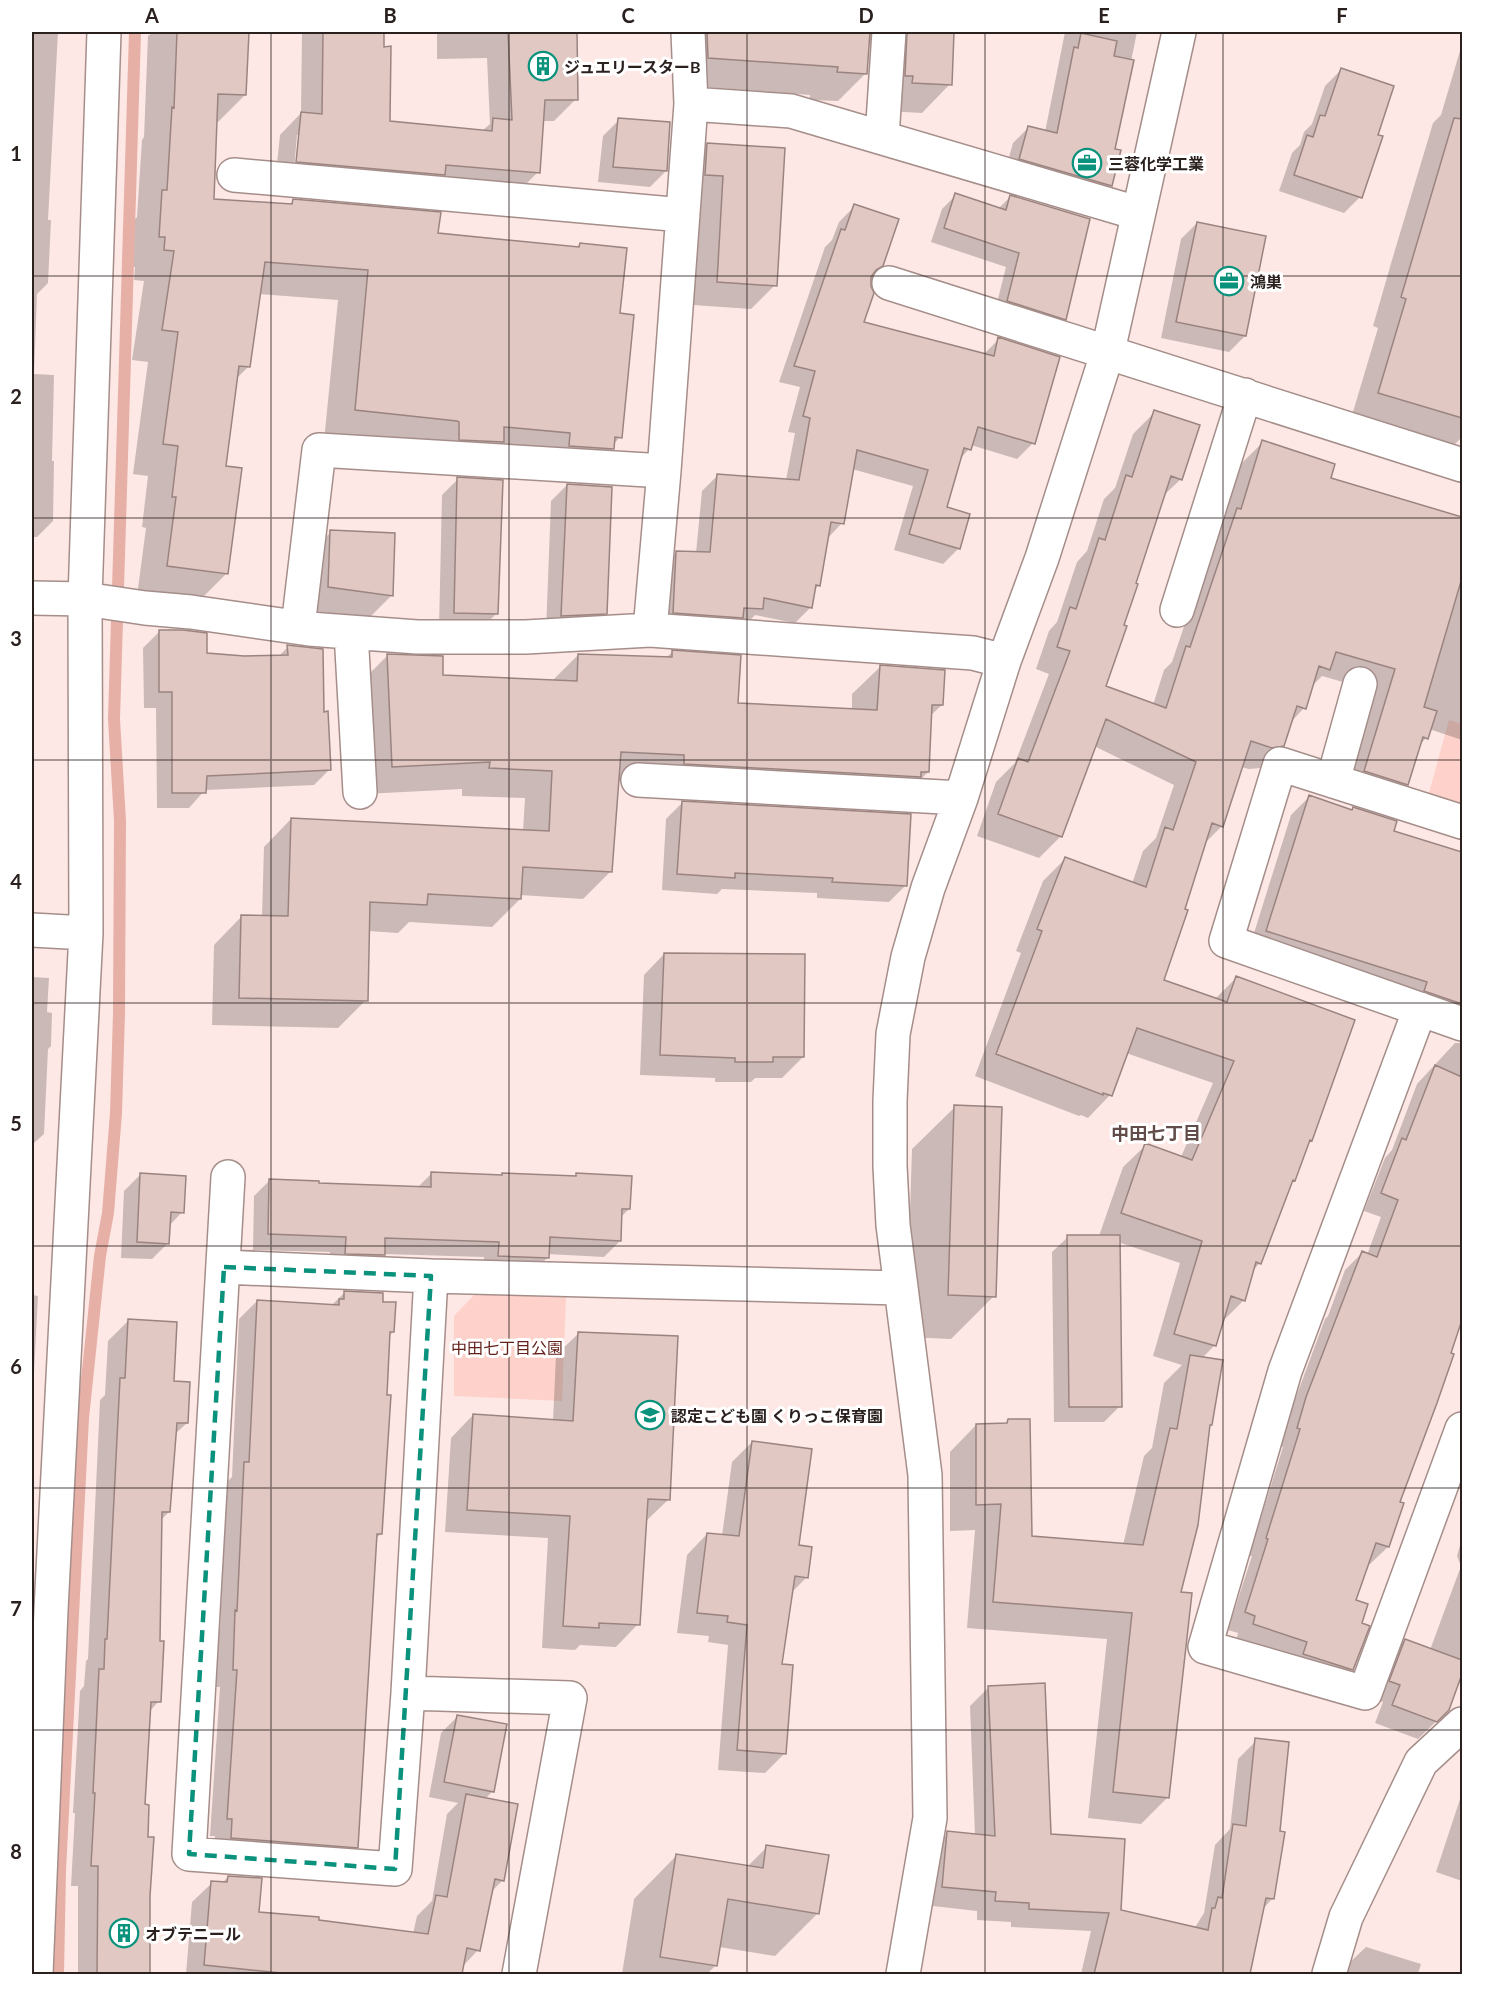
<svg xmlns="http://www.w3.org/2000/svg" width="1494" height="2006" viewBox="0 0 1494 2006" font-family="Lato,'Noto Sans JP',sans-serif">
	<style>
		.green { fill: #fed2ca }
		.shadow { fill: #0003; fill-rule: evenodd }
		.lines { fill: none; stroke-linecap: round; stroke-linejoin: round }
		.stream { stroke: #e7b0a7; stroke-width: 12 }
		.building { fill: #e1c8c3; stroke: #9b8480; stroke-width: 1.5 }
		.street-casing { stroke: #a58e8a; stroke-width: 36 }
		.street { stroke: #fff; stroke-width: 33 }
		.marked { fill: none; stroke: #0a927c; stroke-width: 4.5; stroke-dasharray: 12 8; stroke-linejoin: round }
		.grid { fill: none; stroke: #2a211f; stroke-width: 1.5; stroke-opacity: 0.55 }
		.labels { text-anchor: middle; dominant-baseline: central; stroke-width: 6; stroke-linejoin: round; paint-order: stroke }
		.poi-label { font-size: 16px; font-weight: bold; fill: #2a211f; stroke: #fff; text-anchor: start }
		.park-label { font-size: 16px; fill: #622019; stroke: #fff }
		.neighbourhood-label { font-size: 18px; font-weight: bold; fill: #614c49; stroke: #fff }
		.neatline { fill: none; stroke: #2a211f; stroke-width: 2 }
		.grid-label { font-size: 20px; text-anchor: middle; font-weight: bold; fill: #2a211f }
	</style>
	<rect width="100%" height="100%" fill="#fde8e5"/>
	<path class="green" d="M1449,720L1462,724V810L1427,800Z
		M475,1294L566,1297L562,1401L454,1396V1316Z"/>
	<path class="shadow" d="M32,32H58L48,220H51L48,283L37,294L34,374L54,375L52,461H54L53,521L37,537H32Z
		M153,32H248L245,95L216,124L212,201L288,206L294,201L437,234L576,248L580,244L618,315L620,437L613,445V449L582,479L324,441L338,300L259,294L248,367L236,379L224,468L227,573L196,604L137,596L146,528L142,527L148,476L133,474L148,362L132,360L144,281L134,280L135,267H129L132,222L137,217L142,140L144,137L148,36Z
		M302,32H383L389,122L482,131L490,124L487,58L437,59V32H576V99L554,121H542L538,172L517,193L275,183L280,135L301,113ZM297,135H300L297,169H294Z
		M698,32H953L950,84L922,113L885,111L872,45L868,43L866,73L838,101L810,100V95L694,86Z
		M1065,32H1137L1113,150L1110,185L1094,201L1004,175L1013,143L1029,127L1045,132Z
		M1462,44V437L1448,451L1350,422L1378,328L1373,326L1392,260L1433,123L1441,115Z
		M1341,70L1376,136L1360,197L1344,213L1279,191L1292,153L1300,145L1304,132L1312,124L1325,86Z
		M619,120L666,171L650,187L598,182L603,136Z
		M708,145L783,149L775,285L751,309L693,305L700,199L684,168Z
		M956,195L998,209L1010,197L1065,319L1051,333L994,315L1006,267L931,242L942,209Z
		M855,206L882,265L870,277L862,323L983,355L999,339L1033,443L1017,459L971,445L969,449L959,460L945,508L959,548L943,564L894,550L913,486L852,469L842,523L827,539L819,585L813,591L811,607L795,623L755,615L746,624L658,628L660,569L676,553H696L702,491L718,475L786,480L795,433L788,432L800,387L779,382L825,247L832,240L839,222Z
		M1197,223L1265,237L1245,336L1229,352L1161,338L1181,239Z
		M1155,412L1181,479L1162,497L1134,584L1104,687L1153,705L1164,670L1172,662L1216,532L1221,527L1241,464L1263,442L1329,479L1462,518V573L1461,579L1462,580V740L1429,729L1426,738L1418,747L1407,784L1385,806L1343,793L1374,691L1322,676L1311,687L1304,708L1290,723L1283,745L1261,768L1249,769L1241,767L1222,826L1204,844L1162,981L1214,1000L1236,978L1353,1021L1310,1140L1294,1180L1290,1184L1260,1263L1252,1271L1244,1300L1221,1323L1215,1345L1202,1358L1211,1425L1208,1428L1179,1593L1168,1797L1141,1824L1088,1818L1107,1639L967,1628L975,1530L950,1531V1452L976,1425H1004L1008,1420L1030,1537L1123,1545L1144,1456L1152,1448L1164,1383L1182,1365L1153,1356L1180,1263L1118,1242L1120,1406L1104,1422H1054L1052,1252L1068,1237L1099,1236L1123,1167L1146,1145L1181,1157L1213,1083L1126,1053L1110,1095L1088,1118L1081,1115L1079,1116L975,1076L1021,953L1016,951L1043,881L1065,859L1132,884L1143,851L1156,838L1174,785L1094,746L1061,836L1039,858L977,836L996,782L1015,763L1049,674L1036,669L1049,631L1057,622L1077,562L1087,551L1104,499L1115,488L1133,434Z
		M458,479L496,614L480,630L439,628L442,495Z
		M567,485L605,613L589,629L546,631L551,501Z
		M331,532L391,596L349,638L286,630L288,575Z
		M159,632L206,654L244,657H278L288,647L323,713L330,769L314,785L205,790L189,808H157L156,708H144L143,648Z
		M672,652L737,704L852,710V694L880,667L942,705L930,716L928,772L900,800L617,781L611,871L583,899L520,895V899L492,927L409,922L398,933L368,931L366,1000L338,1028L212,1025L214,945L241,917H262L264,847L291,819L523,831L525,798L462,796V789L365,794L360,683L388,655L442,676L552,681L578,655L666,658Z
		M1309,797L1392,832L1462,853V1037L1249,949L1291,815Z
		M682,803L905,886L889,902L817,898V893L722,889L717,894L662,890L666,819Z
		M664,954L803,1057L782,1078H755L751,1082H715V1078L640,1075L644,975Z
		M32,977L49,978L47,1012L52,1013L51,1046L48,1049L44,1134L34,1143L32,1204Z
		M1455,1043H1462V1316L1398,1503L1388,1547L1370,1564L1367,1563L1354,1601L1360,1624L1352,1669L1334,1687L1236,1642L1238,1633L1228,1630L1252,1556H1249L1283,1447L1281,1446L1289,1416L1325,1319L1328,1316L1345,1270L1362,1253L1367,1255L1381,1217L1364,1211L1385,1158L1392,1150L1417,1084Z
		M955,1107L994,1296L951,1339L906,1337L912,1149Z
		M432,1173L574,1178L577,1174L629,1209L621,1217L620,1241L604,1257L548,1254V1257L532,1273L483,1271L484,1257L384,1254L367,1271L330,1269V1252L253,1250L254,1196L270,1180L318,1185L417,1188Z
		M140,1175L182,1212L169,1226L168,1243L152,1259L121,1258L124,1191Z
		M344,1293L382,1303L393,1332L389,1336L381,1534L375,1539L357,1847L339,1865L214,1856L215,1836H210L220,1687H216L218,1630L220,1628L227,1482L232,1477L239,1319L257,1301L331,1306Z
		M32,1295L38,1296L32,1411Z
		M129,1320L173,1382L187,1423L174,1435L169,1512L161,1520L159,1701L149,1712L144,1806L146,1838H152L148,1974H78V1886H71L75,1813H73L80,1691L84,1686L86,1661L88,1659L100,1400L105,1395L108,1341Z
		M579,1333L669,1499L646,1521L638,1624L616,1647L580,1645L575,1650L542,1648L548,1538L445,1532L451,1438L473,1415L553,1421L556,1355Z
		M752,1442L797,1546L807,1577L791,1593L780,1666L785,1753L765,1773L718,1770L728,1645L708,1642L709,1636L677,1633L687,1555L707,1534L722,1536L732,1462Z
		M1462,1538V1679L1459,1678L1448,1710L1418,1739L1375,1723L1383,1702L1373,1699L1388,1658L1405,1640L1430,1650L1461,1566L1457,1556Z
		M989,1687L1050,1836L1119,1912L1194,1929L1204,1913L1215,1845L1230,1829L1238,1759L1257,1740L1273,1898L1262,1910L1248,1974H1081L1091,1931L1011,1927V1922L977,1920V1911L924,1905L929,1852L948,1833L975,1836L970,1706Z
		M457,1717L493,1791L485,1799L503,1880L491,1892L478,1950L462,1967L460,1974H186L192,1902L212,1883H222L228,1877L257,1913L413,1934L417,1916L432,1901L447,1814L458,1803L429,1797L441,1733Z
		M1462,1793V1881L1436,1872Z
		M767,1847L818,1913L775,1956L719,1947L716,1965L707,1974H622L634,1899L676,1856L747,1867Z
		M1366,1947L1421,1964L1418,1974H1344L1347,1965Z"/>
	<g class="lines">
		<path class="stream" d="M58,1974L60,1871L83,1418L100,1256L108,1213L116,1113L119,1013L120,821L114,719L135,32"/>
	</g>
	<path class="building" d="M177,32H249L246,95L218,94L214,199L292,204L293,199L441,212L438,233L579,247L580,243L627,248L620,313L634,315L622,438L615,437L614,449L569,446L570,433L504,427V442L459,440V422L457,421L355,410L368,270L265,262L250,367L239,366L226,466L242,468L228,574L167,566L176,497H172L178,446L163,444L178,332L162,330L174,251L164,250L165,237H159L162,190H167L172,107L174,108Z
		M323,32H384V47L391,46L390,121L492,131L493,118L512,120L508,32H577L578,100H545L540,173L446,165L445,175L296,162L301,112L322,114Z
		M707,32H870L867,74L837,72L838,67L708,58Z
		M907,32H954L952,85L912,83L913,76H905Z
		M1081,33L1117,41L1114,56L1134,60L1115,149L1121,150L1112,186L1019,159L1028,126L1057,133L1074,47L1078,48Z
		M1341,68L1394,86L1378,135L1383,136L1362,198L1294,175L1307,135L1313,137L1320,115L1325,116Z
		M618,118L670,122L667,171L613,167Z
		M1454,118L1462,119V418L1378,393L1406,299L1401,297Z
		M707,143L785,148L777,286L717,282L723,176L705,175Z
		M955,193L1006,210L1010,195L1090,219L1066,320L1007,301L1019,253L944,228Z
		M854,204L899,219L883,266L876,270L871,277V286L874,293L864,322L994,356L998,337L1060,357L1035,444L978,427L971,450L964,448L947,507L970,514L960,549L909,534L928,470L857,450L844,524L831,522L820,586L816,585L812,608L764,598L763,609L744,608L743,618L673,613L676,551L710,552L717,474L799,480L810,418L803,416L815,371L794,366L841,229L845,230Z
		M1197,222L1266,236L1246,336L1176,322Z
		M1154,410L1200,425L1182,480L1171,476L1136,583L1138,584L1124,625L1127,626L1106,686L1166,708L1186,646L1190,647L1237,508L1241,509L1262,440L1335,464L1331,478L1462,517V578L1424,707L1437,711L1428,739L1423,737L1408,785L1364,771L1395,669L1336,652L1330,670L1319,666L1306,709L1297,706L1284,746L1272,748L1251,741L1223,827L1212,823L1185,909L1188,910L1164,980L1227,1002L1236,976L1355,1020L1312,1141L1310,1140L1295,1181L1293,1180L1261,1264L1256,1262L1245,1301L1231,1296L1216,1346L1174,1334L1202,1241L1121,1213L1145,1143L1192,1160L1234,1061L1137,1028L1112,1096L1103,1093V1095L996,1054L1042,931L1037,929L1065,857L1146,887L1165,827L1173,830L1196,762L1106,719L1062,837L998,814L1018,758L1028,762L1070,651L1057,647L1070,607L1076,609L1099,538L1105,540L1126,475L1132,477Z
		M457,477L503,480L498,614L454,613Z
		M567,484L612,487L607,614L561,616Z
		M330,530L395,533L393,596L328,587Z
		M159,630H183L207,633V653L244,656L288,655L287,645L323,649L324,712L328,711L331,770L207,776L206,793H172V692H159Z
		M672,650L741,655L738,703L877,710L880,665L945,670L943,705H932L929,772H921V777L684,764V755L621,752L612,872L523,867L521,899L428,894L427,905L370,902L368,1001L239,998L241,915L288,916L291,818L549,831L552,771L489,768L490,762L392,767L387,654L443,656V675L577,681L578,654L672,657Z
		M1309,795L1352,810L1353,807L1397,821L1394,831L1462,852V1004L1424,991L1427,982L1266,931Z
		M682,801L911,814L907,886L832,882L833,878L735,873V878L677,874Z
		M664,953L805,954L804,1057H773V1062H735V1058L660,1055Z
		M1435,1065L1462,1077V1320L1451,1353L1454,1354L1437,1403L1400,1502L1404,1503L1389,1547L1376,1543L1356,1600L1368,1604L1362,1623L1370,1626L1353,1670L1303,1654L1307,1642L1253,1624L1255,1616L1245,1612L1268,1539L1266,1538L1300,1429L1297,1428L1306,1397L1362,1251L1377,1257L1398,1200L1381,1193L1402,1138L1406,1140Z
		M954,1105L1002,1107L996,1297L948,1295Z
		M431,1172L502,1175V1173L576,1176V1173L632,1176L630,1209H622L621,1241L550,1237L549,1258L498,1256L499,1242L385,1238V1255L345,1254L346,1237L268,1234L269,1179L319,1181V1183L431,1187Z
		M140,1173L186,1176L184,1213L171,1212L169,1244L137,1242Z
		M1067,1235H1120L1122,1407H1069Z
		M344,1291L383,1293V1302H396L394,1332H390L387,1395H391L387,1456L382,1534H377L358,1848L231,1838L232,1819H227L237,1670H233L235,1610L237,1611L244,1462H249L257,1300L339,1305V1299H344Z
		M128,1319L177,1322L174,1381L190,1382L188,1423H177L170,1512H162L160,1641H164L161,1702H151L145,1804L149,1805L148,1837H154L150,1896V1974H97L98,1866H91L95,1793H93L99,1669H104L105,1639H107L120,1378H125Z
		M578,1332L678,1336L670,1500L648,1499L640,1625L599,1623V1628L563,1626L570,1516L467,1510L473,1414L573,1421Z
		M1190,1355L1223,1360L1212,1425H1210L1198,1525L1181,1592L1192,1593L1169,1798L1113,1792L1132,1613L993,1602L1001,1504L976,1505V1424L1007,1423L1008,1419H1030L1032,1536L1143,1545L1170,1428L1177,1429Z
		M752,1441L812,1449L799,1545L812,1547L808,1578L795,1576L782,1664L793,1665L786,1754L737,1750L747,1625L727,1622L728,1616L697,1613L707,1533L739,1536Z
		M1405,1639L1462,1660V1674L1449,1710L1437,1722L1392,1705L1400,1685L1389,1681Z
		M1045,1683L1051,1834L1125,1839L1121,1910L1208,1930L1212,1908H1215L1218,1897L1222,1898L1233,1824L1246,1826L1255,1738L1289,1742L1280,1831L1285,1832L1274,1899L1266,1898L1250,1974H1094L1109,1913L1029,1909V1903L995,1901L996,1892L942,1887L947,1831L995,1836L988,1686Z
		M457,1715L507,1724L494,1792L444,1782Z
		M466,1794L518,1804L504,1881L495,1879L480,1951L467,1948L462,1974H281V1973L204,1965L211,1881L227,1882L228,1876L262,1878L259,1912L319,1917V1920L428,1934L436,1895L447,1897Z
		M766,1845L829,1855L819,1914L728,1899L717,1966L660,1957L676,1854L763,1868Z"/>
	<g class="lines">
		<g class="street-casing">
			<path id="street" d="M691,104L791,111L1137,213
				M882,137L889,32
				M234,175L683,215
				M889,283L1462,465
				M32,598L85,599L145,608L191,612L309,629L417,637H526L650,630L973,653L1004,661
				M1177,610L1245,395
				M298,627L319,450L664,471
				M650,630L664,471L691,104L688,32
				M351,632L360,792
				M638,780L961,798
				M1333,781L1360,684
				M1462,822L1280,764L1226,941L1462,1024
				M32,930L86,933
				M1420,1009L1285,1371L1205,1647L1365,1693L1462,1429
				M228,1177L189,1854L395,1869L408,1693L431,1276
				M224,1267L431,1276L900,1288
				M408,1693L570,1698L519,1974
				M36,1974L51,1610L86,933L85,599L104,32
				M903,1974L930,1818L925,1475L893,1225L890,1166V1101L893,1034L908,957L928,888L961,798L1004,661L1042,558L1108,351L1179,32
				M1329,1974L1346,1917L1421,1762L1462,1724"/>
		</g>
		<use href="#street" class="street"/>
	</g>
	<path class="marked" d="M224,1267L431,1276L395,1869L189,1854Z"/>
	<path class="grid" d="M271,32V1974M509,32V1974M747,32V1974M985,32V1974M1223,32V1974M32,276H1462M32,518H1462M32,760H1462M32,1003H1462M32,1246H1462M32,1488H1462M32,1730H1462"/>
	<defs>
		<g id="building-ring" transform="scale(1.5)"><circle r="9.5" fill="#fff" stroke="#0a927c" stroke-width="1.5"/><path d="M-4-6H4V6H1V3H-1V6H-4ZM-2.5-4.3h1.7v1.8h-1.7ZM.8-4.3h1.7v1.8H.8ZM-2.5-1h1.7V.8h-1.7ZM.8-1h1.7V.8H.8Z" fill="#0a927c"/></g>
		<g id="office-ring" transform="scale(1.5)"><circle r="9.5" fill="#fff" stroke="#0a927c" stroke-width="1.5"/><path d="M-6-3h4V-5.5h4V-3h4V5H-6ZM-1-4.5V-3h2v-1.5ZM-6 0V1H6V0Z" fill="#0a927c"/></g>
		<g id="school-ring" transform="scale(1.5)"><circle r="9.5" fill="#fff" stroke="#0a927c" stroke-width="1.5"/><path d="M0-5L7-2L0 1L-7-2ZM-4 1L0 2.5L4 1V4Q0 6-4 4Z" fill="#0a927c"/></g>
	</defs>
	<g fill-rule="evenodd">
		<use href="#building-ring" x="543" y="66"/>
		<use href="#office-ring" x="1087" y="163"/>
		<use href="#office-ring" x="1229" y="281"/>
		<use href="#school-ring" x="650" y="1415"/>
		<use href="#building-ring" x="124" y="1933"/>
	</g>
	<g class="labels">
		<g class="poi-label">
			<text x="564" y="66">ジュエリースターB</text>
			<text x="1108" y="163">三蓉化学工業</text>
			<text x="1250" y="281">鴻巣</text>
			<text x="671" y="1415">認定こども園 くりっこ保育園</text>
			<text x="145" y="1933">オブテニール</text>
		</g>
		<g class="park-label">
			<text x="507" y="1347">中田七丁目公園</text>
		</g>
		<g class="neighbourhood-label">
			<text x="1156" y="1133">中田七丁目</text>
		</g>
	</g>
	<rect width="1494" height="2006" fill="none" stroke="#ffffff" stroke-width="66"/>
	<rect x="33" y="33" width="1428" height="1940" class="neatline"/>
	<g class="grid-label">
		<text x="152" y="23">A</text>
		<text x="390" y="23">B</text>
		<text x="628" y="23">C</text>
		<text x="866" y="23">D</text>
		<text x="1104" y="23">E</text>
		<text x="1342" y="23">F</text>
		<text x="16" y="161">1</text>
		<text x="16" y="404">2</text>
		<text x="16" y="646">3</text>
		<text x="16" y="889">4</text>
		<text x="16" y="1131">5</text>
		<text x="16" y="1374">6</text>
		<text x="16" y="1616">7</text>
		<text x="16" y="1859">8</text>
	</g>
</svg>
